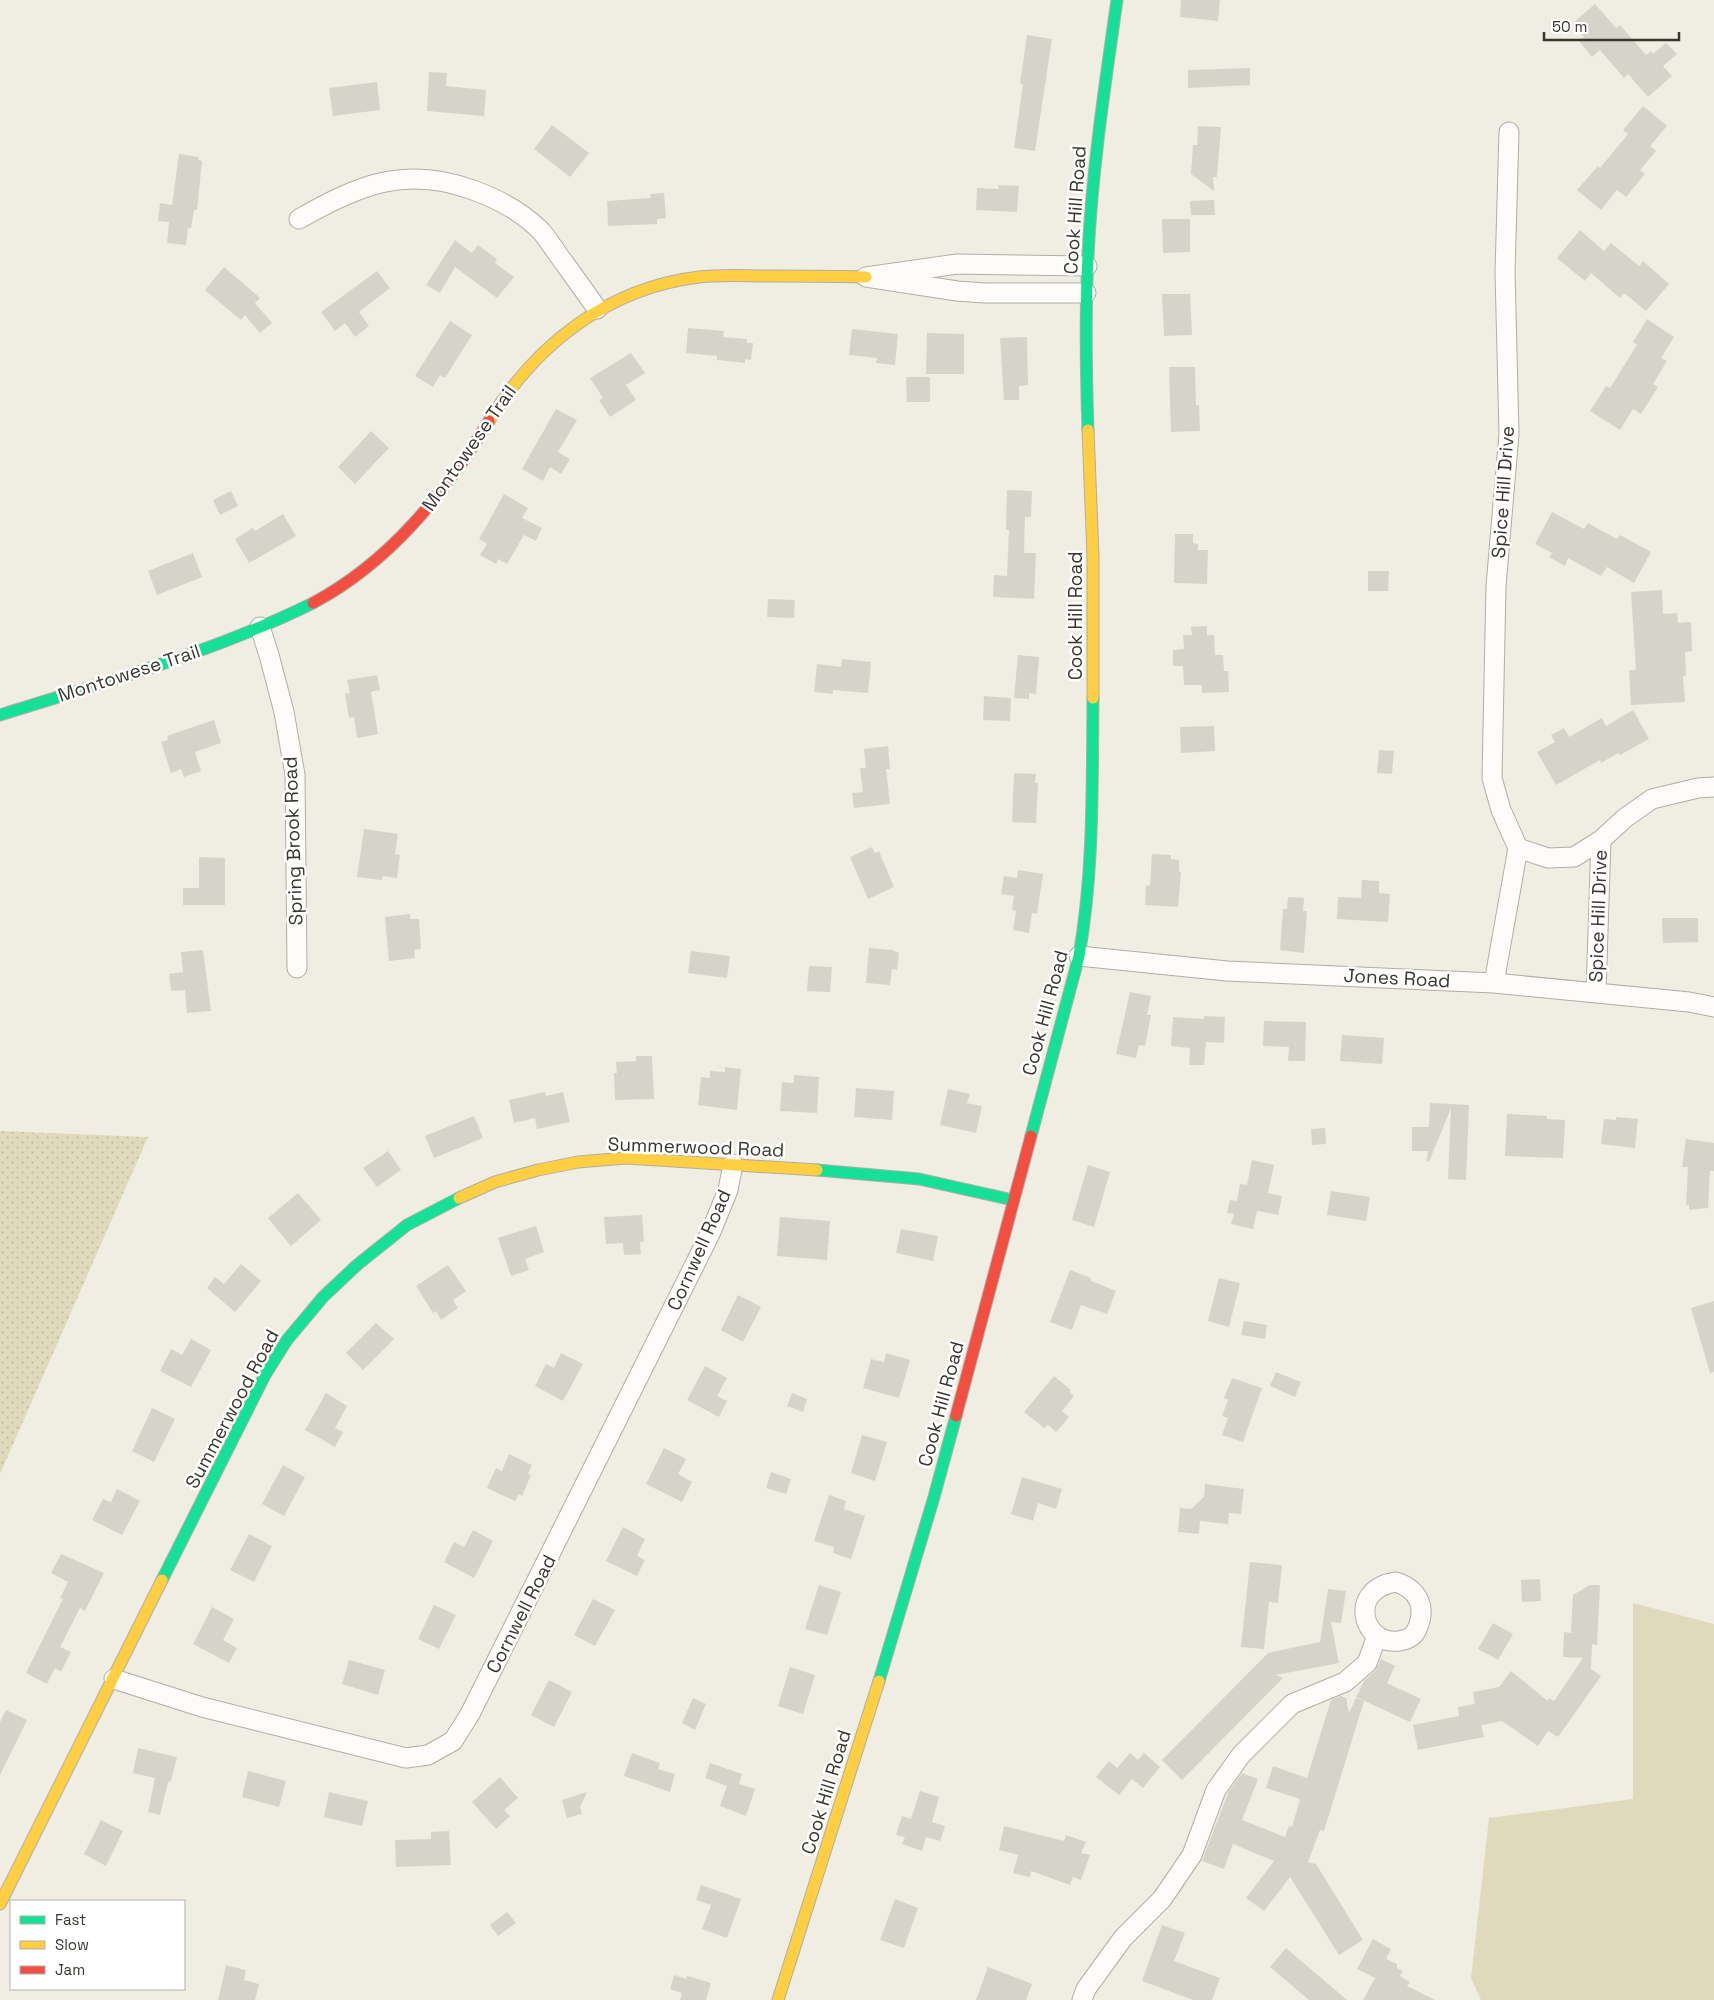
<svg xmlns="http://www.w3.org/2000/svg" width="1714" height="2000" viewBox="0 0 1714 2000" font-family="'Space Grotesk',sans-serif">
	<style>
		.grass { fill: #e0dabc }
		.park { fill: url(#park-dots) }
		.building { fill: #d6d4ca }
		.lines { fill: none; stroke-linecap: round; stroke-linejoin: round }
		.street-casing { stroke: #b0aea4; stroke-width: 21 }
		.fast-casing { stroke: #b0aea4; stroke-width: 13 }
		.slow-casing { stroke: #b0aea4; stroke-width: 13 }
		.jam-casing { stroke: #b0aea4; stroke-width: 13 }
		.street { stroke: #fdfcfb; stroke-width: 19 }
		.fast { stroke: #16e098; stroke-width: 11 }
		.slow { stroke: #ffcf43; stroke-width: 11 }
		.jam { stroke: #f24e42; stroke-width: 11 }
		.labels { text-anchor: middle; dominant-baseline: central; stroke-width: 5; stroke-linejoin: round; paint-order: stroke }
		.street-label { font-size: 19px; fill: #38362e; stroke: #fff }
	</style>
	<defs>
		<pattern id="park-dots" width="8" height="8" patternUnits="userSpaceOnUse" patternTransform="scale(1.25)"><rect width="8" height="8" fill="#e0dabc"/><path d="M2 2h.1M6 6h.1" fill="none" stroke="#c1bca2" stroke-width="1.8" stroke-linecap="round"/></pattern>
	</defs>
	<rect width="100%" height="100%" fill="#f0eee2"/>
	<path class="grass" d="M1633,1603L1714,1624V2000H1481L1471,1978L1489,1818L1633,1799Z"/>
	<path class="park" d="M0,1131L148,1137L0,1474Z"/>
	<path class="building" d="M1181,0H1220L1218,21L1180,17Z
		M1595,4L1616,28L1620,25L1646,55L1651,51L1653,54L1666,43L1677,54L1663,66L1672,76L1648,97L1628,74L1624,78L1600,50L1592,57L1579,41L1584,37L1573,23Z
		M1027,35L1052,39L1035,151L1014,148L1023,84H1020Z
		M1250,68V85L1188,88V70Z
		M429,72L447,73L446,86L486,90L484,116L427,111Z
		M377,82L380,110L333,116L329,88Z
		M1643,106L1667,126L1650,146L1656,151L1640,170L1645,174L1626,197L1617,190L1601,210L1577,190L1598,166L1600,168L1628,134L1623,130Z
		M552,125L589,153L570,177L534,149Z
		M1198,126L1221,127L1217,177H1213L1214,191L1191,174L1193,145H1197Z
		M179,154L199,157L198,160L202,161L197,210H194L191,228H188L186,245L167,243L169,222L158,221L160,203L172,205Z
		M998,185L1019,186L1017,212L976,210L977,188L999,189Z
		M664,193L666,218L657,219V224L608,226L607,201L651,198L650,194Z
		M1214,200L1215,215H1191L1190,201Z
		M1162,219H1190V252L1163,253Z
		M1580,230L1604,251L1611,243L1639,266L1643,261L1669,284L1646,311L1624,293L1620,298L1591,273L1585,281L1557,258Z
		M455,240L472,253L478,245L497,259L495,263L514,277L497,298L455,267L440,293L426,285Z
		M224,267L260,298L255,303L272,323L260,333L245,315L241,320L205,290Z
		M377,271L390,288L359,312L369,326L355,337L345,323L335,331L321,312Z
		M1162,294H1190L1192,335L1164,336Z
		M1647,319L1674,337L1661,358L1667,361L1653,384L1658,387L1641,414L1633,409L1620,430L1590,411L1606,386L1610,388L1637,345L1633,342Z
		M450,321L472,335L445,378L440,375L433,387L415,376Z
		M688,328L724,331L723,337L747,339V343H753L751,360L745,359V363L717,360V356L686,353Z
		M852,329L898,334L895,365L876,363L877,358L849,355Z
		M927,333L964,334V374H926Z
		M1027,337L1028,385L1019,386V400H1004L1000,338Z
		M631,353L645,373L626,385L636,400L610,417L599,400L603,398L590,378Z
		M1169,367H1195L1196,405H1199L1200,431L1171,432Z
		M906,377H930V402H907Z
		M556,409L577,420L558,452L570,459L561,474L550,467L543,481L522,469Z
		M371,431L389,448L355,484L338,467Z
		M1007,490L1032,491L1031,517H1025L1024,553H1036L1034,599L993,597L994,575L1007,576L1009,530H1006Z
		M231,491L238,506L220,515L213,500Z
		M504,494L528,508L522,518L542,528L536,541L524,535L507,564L498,559L496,564L480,555L487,544L479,539Z
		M1552,512L1584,529L1588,523L1617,539L1620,535L1651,552L1634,583L1607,567L1601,576L1568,558L1565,566L1549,557L1552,553L1535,544Z
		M283,514L296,536L249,563L235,539L253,528L255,531Z
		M1175,534H1193V543L1198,544V550H1208L1207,584L1174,583Z
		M193,553L202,577L157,595L148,571Z
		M1368,571H1389L1388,591H1368Z
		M1662,590L1663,614L1677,613L1678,623L1691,622L1692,651L1685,652L1686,676H1683L1685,702L1631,705L1629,670H1636L1631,592Z
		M768,599L795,600L794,618L767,617Z
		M1207,626V635H1214L1215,655H1223L1224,671H1228L1229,692L1202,693V685H1184L1183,666H1173V650L1184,649L1183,635H1192L1191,627Z
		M1018,655L1039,657L1036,694L1029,693V699L1014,698Z
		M842,659L871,662L868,693L833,690V694L814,692L817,664L841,667Z
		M377,675L380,690L371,692L378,734L357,738L354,717L349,718L345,694L350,693L347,680Z
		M984,696L1011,698L1010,721L983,720Z
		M1633,710L1649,739L1620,755L1618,753L1601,763L1600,760L1556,785L1537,752L1555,742L1551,735L1564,728L1569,737L1602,718L1606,726Z
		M214,720L221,743L195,752L201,771L184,777L181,769L171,773L161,742L168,740L167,736Z
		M1214,726L1215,751L1181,753L1180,727Z
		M888,746L890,769H886L890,804L854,808L852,793L863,792L860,768H866L864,749Z
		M1379,750L1394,751L1392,774L1377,773Z
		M1014,773L1036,774L1035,783H1038L1036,823L1012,822Z
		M364,829L398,834L395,854L400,855L397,878L383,876L382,880L357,877Z
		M872,847L875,853L879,851L894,887L868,899L850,857Z
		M1152,854L1171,855V859L1179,860V872H1181L1178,907L1145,905L1146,885L1150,886Z
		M199,857L225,858V905H183V888H199Z
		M1018,870L1043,874L1037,914L1032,913L1029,933L1013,930L1016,911L1012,910L1014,896L1001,894L1004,876L1017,878Z
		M1362,880L1379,881V893L1390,894L1388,922L1337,919L1338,897L1361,898Z
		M1288,897L1304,898L1303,911H1307L1304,953L1280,950L1283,909H1287Z
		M410,914V919H419L421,949L414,950L415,958L389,961L385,917Z
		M1662,918H1698V942L1663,943Z
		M869,948L892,950L899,953L897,970L892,969L890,985L866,983Z
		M203,950L211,1011L187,1013L185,990L171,991L169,974L183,972L181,952Z
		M691,951L730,956L727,978L688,973Z
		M809,966L832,967L830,992L807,991Z
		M1130,992L1151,996L1147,1015H1151L1145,1046L1139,1045L1136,1058L1116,1054Z
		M1204,1016L1225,1017L1224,1043L1206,1042L1204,1065H1189L1190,1048L1171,1046L1173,1017L1204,1019Z
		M1264,1021L1306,1022L1305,1061H1288L1289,1047L1263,1046Z
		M1342,1035L1384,1038L1382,1064L1340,1061Z
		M636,1056H652L654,1099L615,1100L614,1073H617L616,1062L636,1061Z
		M725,1067L741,1069L737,1110L698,1105L701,1077L710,1078V1071L725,1072Z
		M794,1075L819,1077L817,1113L780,1111L782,1082L794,1083Z
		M856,1088L894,1091L892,1120L854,1117Z
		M948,1089L970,1094L967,1103L982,1106L976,1133L940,1125Z
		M545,1092L546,1096L563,1092L570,1122L537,1129L535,1118L514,1123L509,1100Z
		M1430,1103L1469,1105L1466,1180L1448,1179L1451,1108L1429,1162L1427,1161L1428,1151H1412V1127H1429Z
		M1507,1114L1547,1116V1119L1565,1120L1563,1158L1505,1156Z
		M474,1116L483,1138L434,1158L425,1136Z
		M1616,1117L1638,1119L1635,1148L1601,1144L1604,1119L1616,1120Z
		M1325,1128L1326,1144L1312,1145L1311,1129Z
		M1686,1139L1714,1143V1171H1710L1708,1208L1689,1210V1205H1686L1688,1167H1682Z
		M388,1151L401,1170L377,1187L363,1168Z
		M1252,1160L1274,1165L1268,1193L1282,1196L1278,1215L1257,1211L1253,1229L1231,1224L1234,1214L1227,1213L1230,1200L1237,1201L1240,1184L1247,1185Z
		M1088,1165L1110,1172L1094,1227L1072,1220Z
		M1331,1191L1370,1197L1366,1221L1327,1215Z
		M298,1193L321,1220L291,1246L268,1218Z
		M642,1215L644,1242H640L641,1254L624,1255L623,1243L606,1244L604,1217Z
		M780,1217L830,1221L827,1260L777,1256Z
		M536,1226L544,1252L525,1259L529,1270L511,1276L498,1238Z
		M901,1229L938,1236L933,1261L896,1253Z
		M241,1264L261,1281L235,1312L207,1288L215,1277L224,1284Z
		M448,1265L466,1291L453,1300L458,1308L441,1320L436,1311L433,1313L416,1286Z
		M1070,1270L1091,1278V1281L1116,1291L1107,1314L1081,1305L1072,1330L1050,1322Z
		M1219,1278L1240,1283L1229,1327L1208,1321Z
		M738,1295L761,1307L743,1342L721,1330Z
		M1714,1301V1372L1710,1373L1691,1308Z
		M1244,1321L1267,1325L1265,1339L1241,1335Z
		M376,1323L394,1339L363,1370L346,1353Z
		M191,1339L211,1350L191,1387L160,1371L171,1349L182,1355Z
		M561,1353L583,1364L563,1401L535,1386L546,1364L554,1368Z
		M886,1353L910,1360L899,1398L863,1388L871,1359L884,1362Z
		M705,1366L727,1378L717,1396L727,1401L719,1417L687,1400Z
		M1276,1372L1301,1382L1295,1397L1270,1386Z
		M1054,1376L1071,1390L1069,1392L1074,1396L1062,1411L1069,1417L1056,1432L1048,1425L1044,1428L1024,1412Z
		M1232,1378L1262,1388L1243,1442L1222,1435L1228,1418L1222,1416L1228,1400L1224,1398Z
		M326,1393L347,1406L335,1428L343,1432L335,1447L305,1430Z
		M792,1393L807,1399L803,1412L787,1406Z
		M152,1408L175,1419L154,1462L132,1451Z
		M862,1435L887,1442L875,1481L851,1473Z
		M664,1448L686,1459L678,1474L692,1482L682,1502L646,1484Z
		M509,1454L532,1465L528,1474L531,1475L522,1496L519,1494L515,1501L487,1488L496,1468L502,1471Z
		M283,1465L305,1477L284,1516L262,1504Z
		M771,1472L791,1479L786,1494L766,1488Z
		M1022,1477L1062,1489L1056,1509L1038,1503L1033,1521L1011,1514Z
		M1205,1484L1244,1489L1241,1514L1229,1513L1228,1524L1200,1521L1199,1534L1178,1532L1180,1508L1191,1509L1204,1497Z
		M117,1489L140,1501L122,1535L92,1520L103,1499L111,1502Z
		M829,1495L846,1501L844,1509L865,1516L851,1559L833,1553L834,1547L814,1541Z
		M623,1527L645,1539L637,1556L645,1560L637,1576L606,1561Z
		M473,1530L493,1541L474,1578L444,1562L454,1542L464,1547Z
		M249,1534L272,1546L254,1582L230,1570Z
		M61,1554L104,1573L85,1611L80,1608L60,1647L71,1652L61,1672L55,1668L47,1684L26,1673L63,1599L60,1598L68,1582L51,1573Z
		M1250,1562L1282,1565L1278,1603L1269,1602L1264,1649L1241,1647Z
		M1540,1579L1541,1601L1522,1602L1521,1580Z
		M819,1585L841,1592L827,1635L805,1629Z
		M1590,1585H1600L1597,1645L1592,1644L1591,1669L1601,1676L1558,1737L1548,1731L1538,1746L1502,1721L1481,1725L1484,1737L1418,1750L1413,1725L1459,1716L1458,1707L1475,1704L1473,1692L1499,1687L1511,1671L1548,1701L1549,1698L1554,1701L1583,1658L1563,1657L1564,1632L1571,1633L1573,1595Z
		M1328,1589L1346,1591L1341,1623L1331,1622L1339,1663L1276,1675L1283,1678L1182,1780L1162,1760L1268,1653L1320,1642Z
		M593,1599L615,1610L595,1646L574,1635Z
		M434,1605L456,1615L439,1649L418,1639Z
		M212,1607L234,1619L223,1640L237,1648L229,1663L193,1644Z
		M1493,1623L1513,1634L1498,1660L1478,1649Z
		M1381,1659L1395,1666L1387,1683L1421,1699L1410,1722L1356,1697L1364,1681L1375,1671Z
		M349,1660L385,1670L378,1695L342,1684Z
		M790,1667L815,1675L803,1714L778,1706Z
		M549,1680L572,1692L554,1727L531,1715Z
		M1341,1696L1346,1698L1349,1713L1356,1698L1364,1701L1324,1831L1320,1830L1308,1862L1316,1864L1363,1940L1339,1955L1290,1877L1264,1911L1246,1898L1274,1861L1233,1844L1224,1869L1202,1861L1228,1793L1242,1773L1258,1779L1242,1820L1285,1837L1289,1826L1292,1827L1300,1799L1266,1788L1273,1766L1307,1778L1331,1700Z
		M693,1698L706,1704L695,1730L682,1723Z
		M6,1710L27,1720L0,1775V1722Z
		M138,1748L177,1757L171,1781L168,1782L160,1815L148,1812L155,1778L133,1773Z
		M632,1753L660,1763L658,1769L675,1774L670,1792L624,1776Z
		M1130,1753L1138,1760L1144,1753L1160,1767L1143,1788L1132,1779L1119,1795L1096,1777L1109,1761L1117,1768Z
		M710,1763L742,1774L739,1784L755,1789L746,1816L720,1806L727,1786L705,1778Z
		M248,1771L286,1781L279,1807L242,1797Z
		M500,1777L518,1798L504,1810L510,1816L496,1829L472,1802Z
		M920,1791L939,1797L932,1822L945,1826L940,1841L926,1837L922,1851L902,1844L905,1837L896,1835L902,1816L911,1819Z
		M329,1792L368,1801L362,1826L324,1817Z
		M587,1792L580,1807L582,1814L567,1818L562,1800Z
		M101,1820L123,1831L106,1866L84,1854Z
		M1004,1826L1064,1841L1066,1835L1086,1842L1081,1853L1090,1855L1081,1880L1073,1877L1070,1885L1031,1871L1030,1877L1013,1873L1018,1855L999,1850Z
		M449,1831L451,1865L396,1867L395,1840L431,1839V1832Z
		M701,1885L741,1899L727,1938L702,1929L711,1905L696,1900Z
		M895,1899L918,1908L904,1948L880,1940Z
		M507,1912L516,1923L498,1936L490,1925Z
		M1162,1925L1185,1933L1174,1961L1220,1978L1212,2000H1193L1142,1981Z
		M1373,1939L1391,1949L1386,1959L1397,1964V1968L1403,1971L1400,1976L1410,1982L1407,1986L1435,2000H1363L1375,1978L1357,1969Z
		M1286,1948L1320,1977L1347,2000H1309L1270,1967Z
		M226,1965L246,1970L244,1980L259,1984L255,2000H218Z
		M988,1967L1032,1984L1026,2000H976Z
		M674,1975L686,1979L687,1976L711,1983L706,2000H680L682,1993L670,1989Z"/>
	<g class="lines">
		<g class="street-casing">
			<path id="street" d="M299,219C358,185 406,165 473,190C498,199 522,212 541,231C547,238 552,246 557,253C570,271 584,290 597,309
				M1086,293H985L957,291L866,277L957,264L1087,266
				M260,627L269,655L284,712L295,775L297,968
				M1518,848L1548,858L1574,857L1601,840L1625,818L1652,799L1698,788L1714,787
				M1079,956L1227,971L1494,983L1689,1002L1714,1007
				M1494,983L1518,848L1501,810L1492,778L1496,586L1509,434L1505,272L1509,132
				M1596,993L1601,840
				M1396,1582C1418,1589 1427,1607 1417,1629C1414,1637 1406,1640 1399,1641C1362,1646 1347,1589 1396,1582Z
				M114,1679L202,1707L406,1758L428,1755L453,1741L470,1714L710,1234L728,1190L733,1164
				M1082,2000L1086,1989L1123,1938L1162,1899L1192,1855L1216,1790L1241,1755L1292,1704L1345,1682L1367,1663L1377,1636"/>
		</g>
		<g class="fast-casing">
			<path id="fast" d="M1088,430C1086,372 1085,314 1088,256C1092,170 1105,85 1117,0
				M0,715C105,682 214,652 313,603
				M1031,1136L1079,956C1094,871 1092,785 1093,698
				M817,1170L919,1179L1013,1200
				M162,1580L265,1375L287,1340L323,1297L357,1265L407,1225L459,1198
				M879,1681L934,1497L956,1416"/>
		</g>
		<g class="slow-casing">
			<path id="slow" d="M489,421C536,344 608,288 699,277C723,274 747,276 771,276C803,276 834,276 866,277
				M1088,430L1093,556V698
				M459,1198L495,1182L538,1170L578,1162L626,1158L817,1170
				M0,1904L162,1580
				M778,2000L879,1681"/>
		</g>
		<g class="jam-casing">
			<path id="jam" d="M313,603C390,562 444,494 489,421
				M956,1416L1031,1136"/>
		</g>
		<use href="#street" class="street"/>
		<use href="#fast" class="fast"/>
		<use href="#slow" class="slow"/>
		<use href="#jam" class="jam"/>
	</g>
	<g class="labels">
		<g class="street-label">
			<text transform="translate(1075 210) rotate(-86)">Cook Hill Road</text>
			<text transform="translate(469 448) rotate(-55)">Montowese Trail</text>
			<text transform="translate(1503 492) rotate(-86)">Spice Hill Drive</text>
			<text transform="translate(1075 616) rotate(-90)">Cook Hill Road</text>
			<text transform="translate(129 673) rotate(-18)">Montowese Trail</text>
			<text transform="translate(293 841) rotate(-92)">Spring Brook Road</text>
			<text transform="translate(1598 916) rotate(-88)">Spice Hill Drive</text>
			<text transform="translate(1397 978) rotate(3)">Jones Road</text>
			<text transform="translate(1045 1013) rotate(-75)">Cook Hill Road</text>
			<text transform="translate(696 1147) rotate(2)">Summerwood Road</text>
			<text transform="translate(699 1250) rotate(-66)">Cornwell Road</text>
			<text transform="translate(941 1404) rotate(-75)">Cook Hill Road</text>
			<text transform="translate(232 1409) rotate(-62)">Summerwood Road</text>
			<text transform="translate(521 1614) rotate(-63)">Cornwell Road</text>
			<text transform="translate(826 1792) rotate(-73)">Cook Hill Road</text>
		</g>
	</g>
	<rect x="10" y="1900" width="175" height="90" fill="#ffffff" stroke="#afafab"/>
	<rect x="20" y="1916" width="25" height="8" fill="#16e098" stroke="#afafab"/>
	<text x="55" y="1925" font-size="15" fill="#38362e">Fast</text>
	<rect x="20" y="1941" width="25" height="8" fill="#ffcf43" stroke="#afafab"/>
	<text x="55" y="1950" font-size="15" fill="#38362e">Slow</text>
	<rect x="20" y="1966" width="25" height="8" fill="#f24e42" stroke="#afafab"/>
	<text x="55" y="1975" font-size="15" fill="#38362e">Jam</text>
	<path d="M1544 32v8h135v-8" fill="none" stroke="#38362e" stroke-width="2.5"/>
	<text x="1552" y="32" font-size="15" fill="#38362e" stroke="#ffffff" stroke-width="4" paint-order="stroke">50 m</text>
</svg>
